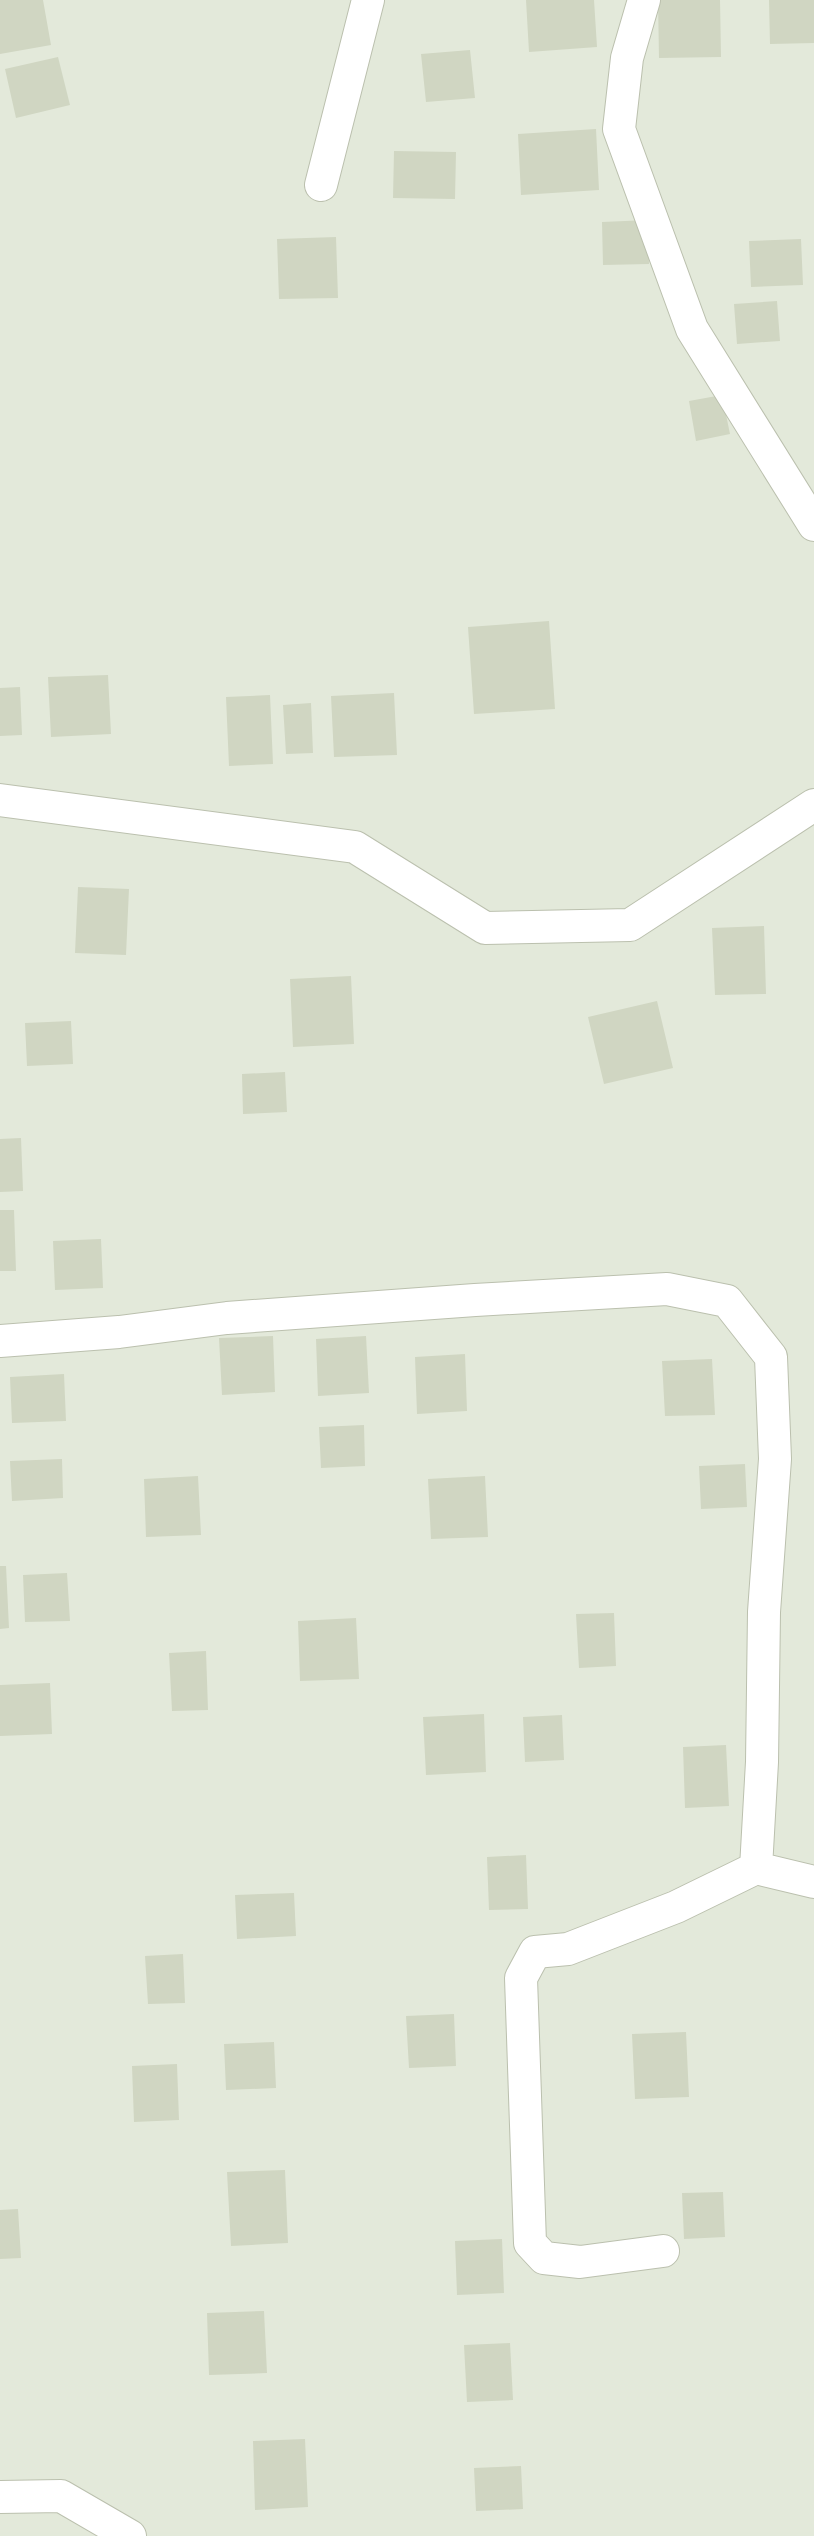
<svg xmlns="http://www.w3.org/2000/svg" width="814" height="2536" viewBox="0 0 814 2536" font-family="Ubuntu,sans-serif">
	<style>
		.residential { fill: #e3e9da }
		.building { fill: #d0d6c2 }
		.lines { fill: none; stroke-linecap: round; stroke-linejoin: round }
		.street-casing { stroke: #bbc0ae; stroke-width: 34 }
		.street { stroke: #fff; stroke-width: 32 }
	</style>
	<rect width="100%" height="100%" fill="#f2f5ec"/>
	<path class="residential" d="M0,0H814V2536H0Z"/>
	<path class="building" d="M0,0H43L51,45L0,54Z
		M526,0H594L597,47L529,52Z
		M658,0H720L721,57L659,58Z
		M769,0H814V43L770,44Z
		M470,50L475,98L426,102L421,54Z
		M58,57L70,105L16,118L5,69Z
		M596,129L599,190L521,195L518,134Z
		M394,151L456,152L455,199L393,198Z
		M648,220L649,264L603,265L602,222Z
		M336,237L338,298L279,299L277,239Z
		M801,239L803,285L751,287L749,241Z
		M777,301L780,341L737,344L734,304Z
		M722,395L730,434L696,441L689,401Z
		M549,621L555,709L474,714L468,627Z
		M108,675L111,734L51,737L48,677Z
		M20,687L22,735L0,736V688Z
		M394,693L397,755L334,757L331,696Z
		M270,695L273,764L229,766L226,697Z
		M311,703L313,753L286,754L283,705Z
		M78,887L129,889L126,955L75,953Z
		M764,926L766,994L715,995L712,928Z
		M351,976L354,1044L293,1047L290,979Z
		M657,1001L673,1068L604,1084L588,1017Z
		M71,1021L73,1064L27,1066L25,1023Z
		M285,1072L287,1112L243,1114L242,1074Z
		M21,1138L23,1191L0,1192V1139Z
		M0,1210H14L16,1271H0Z
		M101,1239L103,1288L55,1290L53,1241Z
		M273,1336L275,1392L222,1395L219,1338Z
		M366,1336L369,1393L318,1396L316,1339Z
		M465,1354L467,1411L417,1414L415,1357Z
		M712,1359L715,1415L665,1416L662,1361Z
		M64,1374L66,1421L12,1423L10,1377Z
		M364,1425L365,1466L321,1468L319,1427Z
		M62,1459L63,1498L12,1501L10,1461Z
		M745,1464L747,1507L701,1509L699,1466Z
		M198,1476L201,1535L146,1537L144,1479Z
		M485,1476L488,1537L431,1539L428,1479Z
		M0,1566H6L9,1628L0,1629Z
		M67,1573L70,1621L25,1622L23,1575Z
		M614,1613L616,1666L579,1668L576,1614Z
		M356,1618L359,1679L300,1681L298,1621Z
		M206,1651L208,1710L172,1711L169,1653Z
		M50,1683L52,1734L0,1736V1685Z
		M484,1714L486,1772L426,1775L423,1717Z
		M562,1715L564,1760L525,1762L523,1717Z
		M726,1745L729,1806L685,1808L683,1747Z
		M526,1855L528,1909L489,1910L487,1857Z
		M294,1893L296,1936L237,1939L235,1895Z
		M183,1954L185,2003L148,2004L145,1956Z
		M454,2014L456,2066L409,2068L406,2016Z
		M686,2032L689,2097L635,2099L632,2034Z
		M274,2042L276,2088L226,2090L224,2044Z
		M177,2064L179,2120L134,2122L132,2066Z
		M285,2170L288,2243L231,2246L227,2172Z
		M723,2192L725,2237L684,2239L682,2193Z
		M18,2209L21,2258L0,2259V2210Z
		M502,2239L504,2293L457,2295L455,2241Z
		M264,2311L267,2373L209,2375L207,2313Z
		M510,2343L513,2400L467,2402L464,2345Z
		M305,2439L308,2507L255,2510L253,2441Z
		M521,2466L523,2509L476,2511L474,2468Z"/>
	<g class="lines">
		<g class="street-casing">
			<path id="street" d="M644,0L627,58L619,129L692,329L814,525
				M321,185L368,0
				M0,800L355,847L485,928L630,925L814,805
				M0,1341L119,1332L227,1318L475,1300L667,1289L727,1301L771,1357L775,1459L764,1612L762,1762L756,1868L814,1882
				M663,2251L580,2262L544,2258L530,2243L521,1978L535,1952L568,1949L676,1907L756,1868
				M0,2497L61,2496L130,2536"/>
		</g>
		<use href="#street" class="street"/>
	</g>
</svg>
